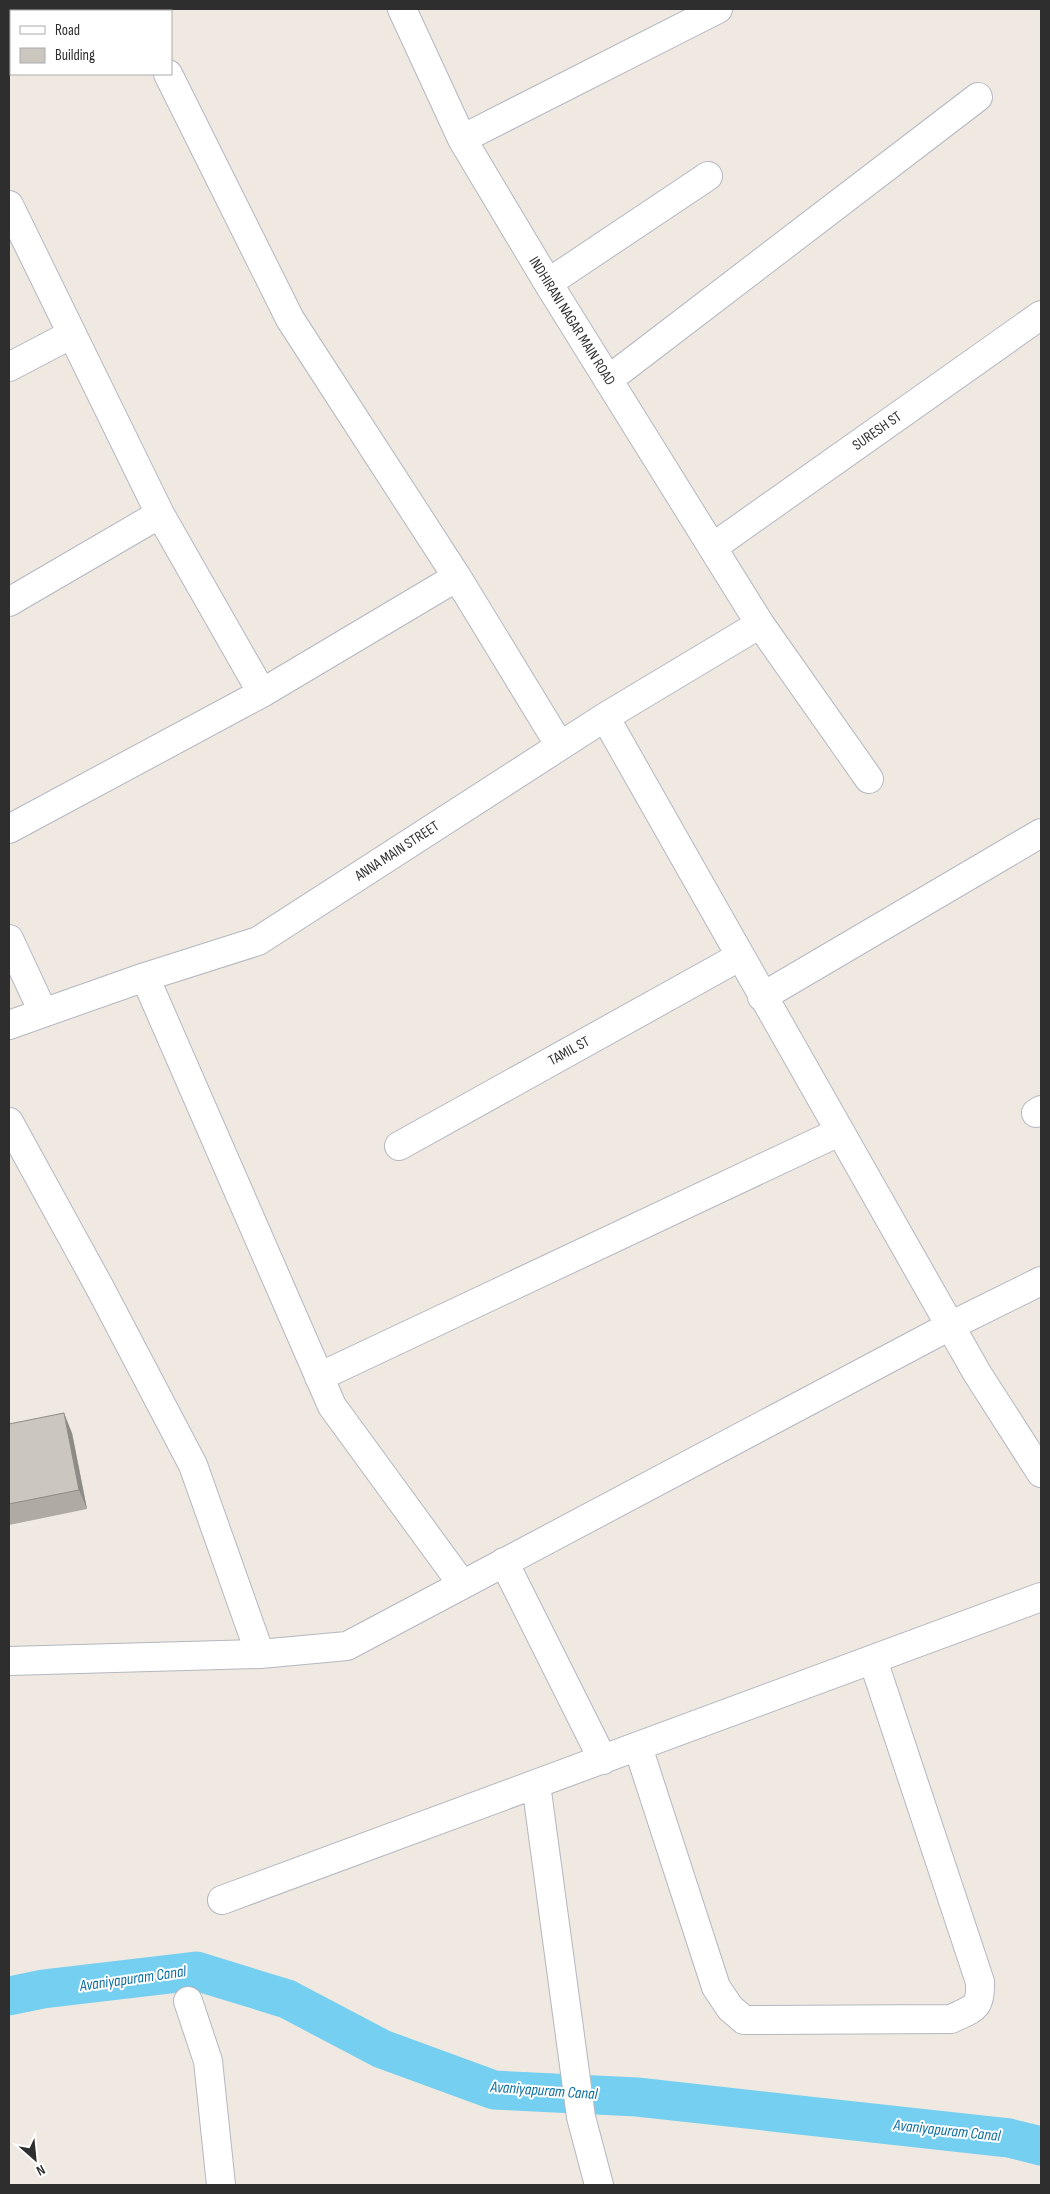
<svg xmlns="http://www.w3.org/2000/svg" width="1050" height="2194" viewBox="0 0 1050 2194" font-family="'Sofia Sans Condensed',sans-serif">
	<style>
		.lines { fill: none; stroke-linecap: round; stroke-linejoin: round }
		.canal { stroke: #75cff0; stroke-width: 39 }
		.minor-casing { stroke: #b4b7c1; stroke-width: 30 }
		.minor { stroke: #fff; stroke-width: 28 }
		.wall { fill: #afaba4 }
		.shaded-wall { fill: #8e8b86 }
		.building { fill: #cbc7bf; stroke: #8e8b86 }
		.labels { text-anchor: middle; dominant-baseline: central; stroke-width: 4; stroke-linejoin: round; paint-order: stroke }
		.street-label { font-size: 15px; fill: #2e2e2e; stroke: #fff }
		.water-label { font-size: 16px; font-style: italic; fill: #0d6fa3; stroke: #fff }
	</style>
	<rect width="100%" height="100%" fill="#efe9e1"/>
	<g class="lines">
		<path class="canal" d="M9,1996L43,1989L196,1971L287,1999L382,2049L494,2090L637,2097L1009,2138L1041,2146"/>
		<g class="minor-casing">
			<path id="minor" d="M136,9L137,11
				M402,9L462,139L548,283L760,624L869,779
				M168,74L290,319L457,577L560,746
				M462,139L718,9
				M9,205L160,514L262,693L457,577
				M548,283L708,176
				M9,367L72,334
				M608,380L978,97
				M713,547L1041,315
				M9,602L160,514
				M605,717L977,1373L1041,1473
				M9,829L262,693
				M9,939L43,1012
				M145,977L332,1406L462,1584
				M762,997L1041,833
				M9,1025L145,977L258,941L605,717L760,624
				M1036,1113L1041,1110
				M9,1122L99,1286L193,1465L260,1654
				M399,1146L739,957
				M319,1377L839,1132
				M504,1562L603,1760
				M9,1661L260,1654L347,1646L950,1326L1041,1281
				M638,1747L716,1987L730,2008L744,2020L951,2019C974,2008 981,2009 980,1982L873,1660
				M536,1784L581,2117L599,2185
				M222,1900L1041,1597
				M188,2001L208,2061L221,2185"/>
		</g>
		<use href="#minor" class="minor"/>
	</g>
	<path class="wall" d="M9,1424L72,1433L87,1509L9,1525Z"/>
	<path class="shaded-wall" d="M64,1413L72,1433L87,1509L79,1490Z"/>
	<path class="building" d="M64,1413L79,1490L9,1504V1424Z"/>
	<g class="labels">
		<g class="street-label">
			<text transform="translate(572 321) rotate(58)">INDHIRANI NAGAR MAIN ROAD</text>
			<text transform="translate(877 431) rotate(-35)">SURESH ST</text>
			<text transform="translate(397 851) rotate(-33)">ANNA MAIN STREET</text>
			<text transform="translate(569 1051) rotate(-29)">TAMIL ST</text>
		</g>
		<g class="water-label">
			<text transform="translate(133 1979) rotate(-8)">Avaniyapuram Canal</text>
			<text transform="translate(544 2091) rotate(4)">Avaniyapuram Canal</text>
			<text transform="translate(947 2131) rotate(6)">Avaniyapuram Canal</text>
		</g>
	</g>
	<rect width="1050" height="2194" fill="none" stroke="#2e2e2e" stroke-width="20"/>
	<rect x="10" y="10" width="162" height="65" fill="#ffffff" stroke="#ababab"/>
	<rect x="20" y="26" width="25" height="8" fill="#ffffff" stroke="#ababab"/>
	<text x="55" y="35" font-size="15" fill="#2e2e2e">Road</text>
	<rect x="20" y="48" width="25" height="15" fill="#cbc7bf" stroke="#ababab"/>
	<text x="55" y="60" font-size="15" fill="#2e2e2e">Building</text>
	<g transform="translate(35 2159) rotate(153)" stroke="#ffffff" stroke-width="4" paint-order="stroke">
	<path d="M0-4L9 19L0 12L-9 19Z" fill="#2e2e2e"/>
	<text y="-8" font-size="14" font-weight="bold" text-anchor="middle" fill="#2e2e2e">N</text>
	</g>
</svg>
